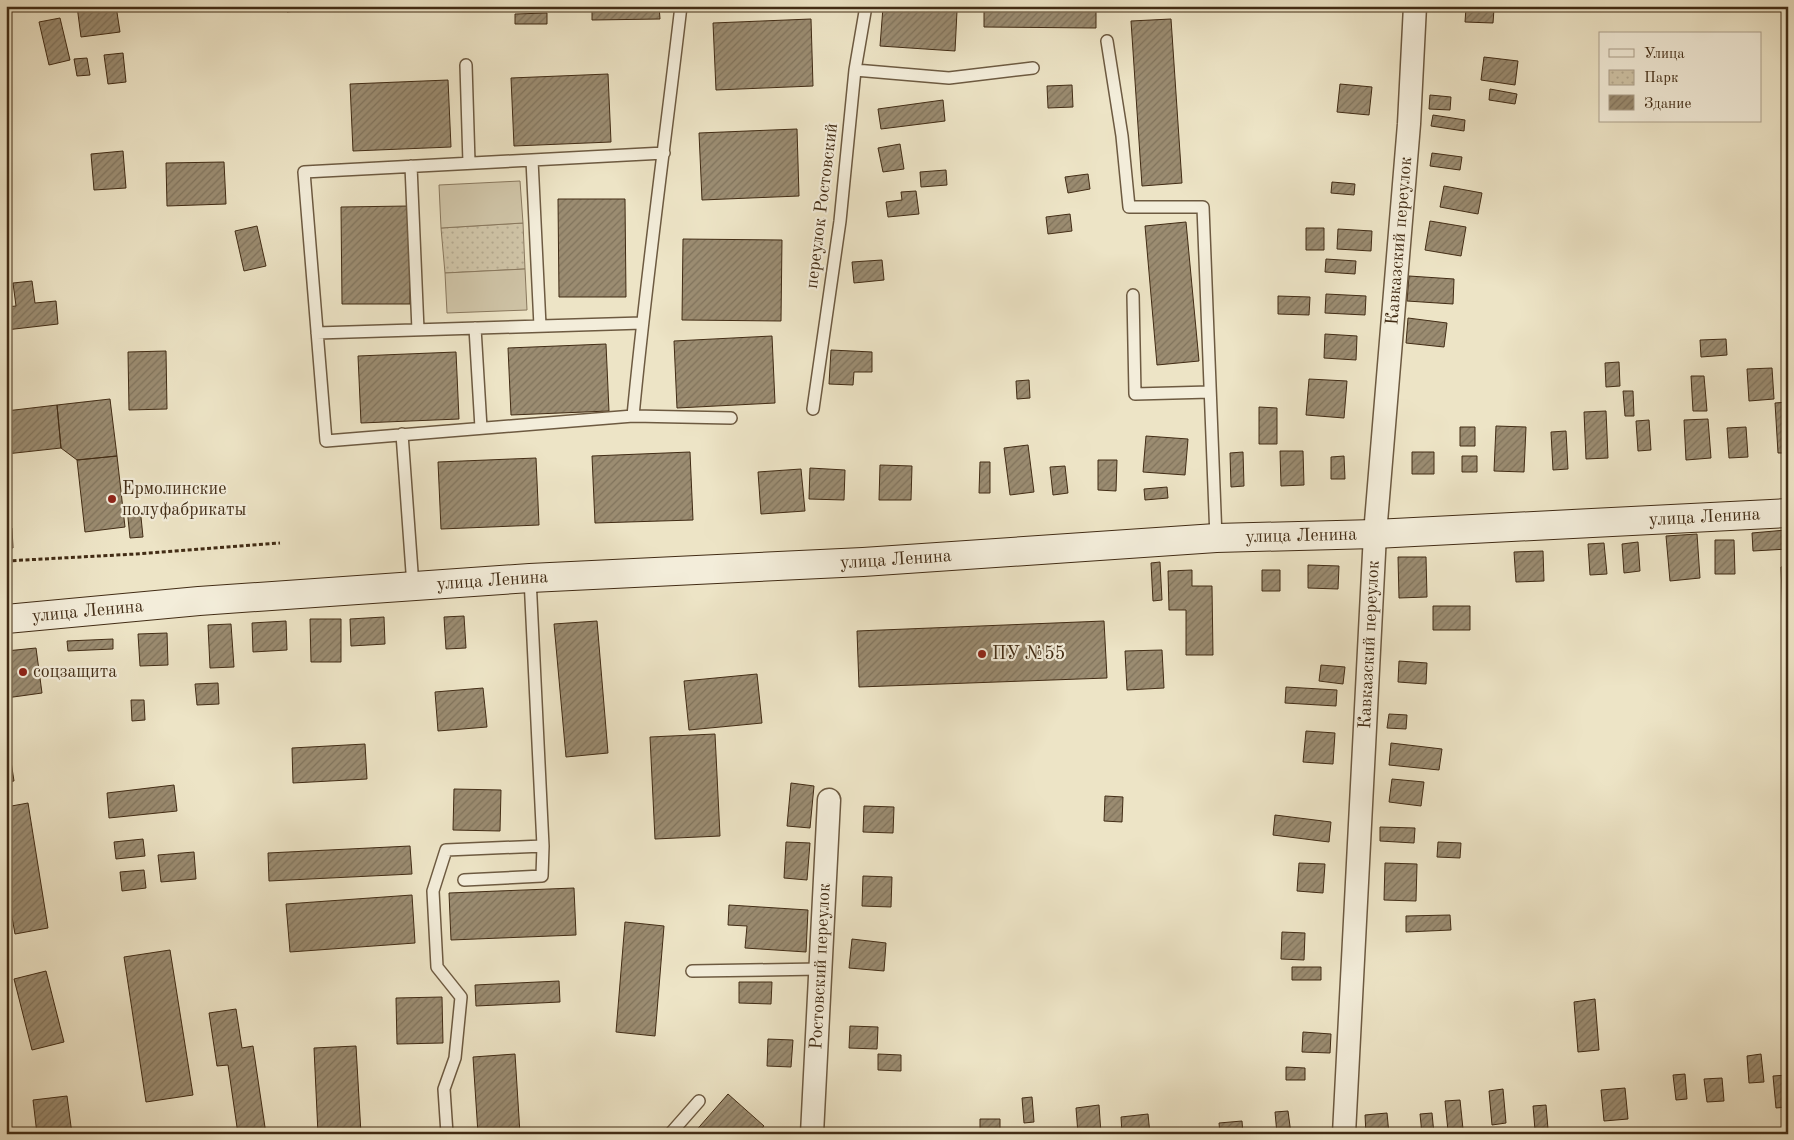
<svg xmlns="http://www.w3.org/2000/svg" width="1794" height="1140" viewBox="0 0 1794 1140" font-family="'Old Standard TT',serif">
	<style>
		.park { fill: url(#park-dots); stroke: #89785e }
		.pitch { fill: #d0c5a8; stroke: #89785e }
		.building { fill: url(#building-hatch); stroke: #422c15 }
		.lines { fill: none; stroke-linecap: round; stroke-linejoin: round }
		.lane-casing { stroke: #6d5a41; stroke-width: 14 }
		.street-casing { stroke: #6d5a41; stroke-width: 25 }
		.secondary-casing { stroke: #422c15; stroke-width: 30 }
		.path { stroke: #422c15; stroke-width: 3; stroke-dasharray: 4 2.5; stroke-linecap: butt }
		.lane { stroke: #f3edda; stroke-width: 11 }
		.street { stroke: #f3edda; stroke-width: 22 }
		.secondary { stroke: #f3edda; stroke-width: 28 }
		.poi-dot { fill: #8f2418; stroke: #f3edda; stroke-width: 2 }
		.labels { text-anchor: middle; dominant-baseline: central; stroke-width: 4.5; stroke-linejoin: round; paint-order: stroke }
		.street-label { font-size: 18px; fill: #422c15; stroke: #f3edda }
		.poi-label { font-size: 18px; fill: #422c15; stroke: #f3edda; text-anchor: start }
	</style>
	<defs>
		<pattern id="park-dots" width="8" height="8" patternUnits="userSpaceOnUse" patternTransform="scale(1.25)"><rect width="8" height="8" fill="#d0c5a8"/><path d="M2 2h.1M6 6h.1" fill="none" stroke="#b4a990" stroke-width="1.8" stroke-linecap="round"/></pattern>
		<pattern id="building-hatch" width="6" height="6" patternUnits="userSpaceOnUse" patternTransform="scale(1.25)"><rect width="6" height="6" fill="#9b8c71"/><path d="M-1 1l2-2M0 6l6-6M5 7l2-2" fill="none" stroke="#80735c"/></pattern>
	</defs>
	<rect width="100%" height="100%" fill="#ede4c6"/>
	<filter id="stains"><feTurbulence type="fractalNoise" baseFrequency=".004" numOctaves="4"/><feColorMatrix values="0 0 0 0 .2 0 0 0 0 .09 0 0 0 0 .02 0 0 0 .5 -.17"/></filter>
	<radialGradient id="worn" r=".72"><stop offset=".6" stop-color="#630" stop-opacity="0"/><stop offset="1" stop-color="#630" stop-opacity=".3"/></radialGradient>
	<path class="park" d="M523,223L525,269L445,273L441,228Z"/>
	<path class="pitch" d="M520,181L523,223L441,228L439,185Z
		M525,269L527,310L447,313L445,273Z"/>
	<path class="building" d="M77,6H116L120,32L81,37Z
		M287,6H303V10L287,12Z
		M592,6H659L660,19L592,20Z
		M984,6H1096V28L984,27Z
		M883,7L957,11L955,51L880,46Z
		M1466,8L1494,9L1493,23L1465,22Z
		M547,13V24H515V14Z
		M60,18L70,60L49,65L39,22Z
		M811,19L813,86L716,90L713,23Z
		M1171,19L1182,183L1142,186L1131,21Z
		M123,53L126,82L108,84L104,55Z
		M1484,57L1518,61L1515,85L1481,80Z
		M87,58L90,75L77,76L74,59Z
		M608,74L611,142L514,146L511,78Z
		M448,80L451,147L353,151L350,84Z
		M1340,84L1372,87L1369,115L1337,112Z
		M1072,85L1073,107L1048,108L1047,86Z
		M1490,89L1517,94L1515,104L1489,100Z
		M1430,95L1451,97L1450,110L1429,109Z
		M943,100L945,121L881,129L878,109Z
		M1433,115L1465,120L1464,131L1431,126Z
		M797,129L799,196L702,200L699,133Z
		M900,144L904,169L883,172L878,148Z
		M123,151L126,188L94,190L91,154Z
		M1432,153L1462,157L1460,170L1430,166Z
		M224,162L226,204L167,206L166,163Z
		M946,170L947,185L921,187L920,172Z
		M1088,174L1090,189L1068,193L1065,177Z
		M1332,182L1355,184L1354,195L1331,193Z
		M1444,186L1482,193L1478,214L1440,207Z
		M916,191L919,214L888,217L886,202L902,200L901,192Z
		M558,199H625L626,297H559Z
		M409,206L410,304H342L341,207Z
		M1070,214L1072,231L1048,234L1046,217Z
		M1430,221L1466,227L1461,256L1425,250Z
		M1186,222L1199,361L1157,365L1145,226Z
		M257,226L266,266L244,271L235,231Z
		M1306,228H1324V250H1306Z
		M1338,229L1372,231L1371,251L1337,249Z
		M683,239L782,240L781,321L682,320Z
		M1326,259L1356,261L1355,274L1325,272Z
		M882,260L884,280L854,283L852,262Z
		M1409,276L1454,279L1453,304L1407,301Z
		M32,281L35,303L56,301L58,324L6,330V307L16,306L13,283Z
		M1326,294L1366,296L1365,315L1325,313Z
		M1278,296L1310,297L1309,315L1278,314Z
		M1408,318L1447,323L1444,347L1406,343Z
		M1325,334L1357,336L1356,360L1324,358Z
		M772,336L775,403L677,408L674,341Z
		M1726,339L1727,355L1701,357L1700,340Z
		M606,344L609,411L511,415L508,348Z
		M831,350L872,352V372H854L853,385L829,384Z
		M166,351L167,409L129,410L128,352Z
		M456,352L459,419L361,423L358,356Z
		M1619,362L1620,386L1606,387L1605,363Z
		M1772,368L1774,399L1749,401L1747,369Z
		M1691,376H1704L1707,411H1693Z
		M1309,379L1347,381L1344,418L1306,415Z
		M1029,380L1030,398L1017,399L1016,381Z
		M1623,391H1633L1634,416H1625Z
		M110,399L117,456L77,460L61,448L57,405Z
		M1788,402V453H1778L1775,403Z
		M57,405L61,448L6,454V411Z
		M1259,407L1277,408V444H1259Z
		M1606,411L1608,458L1586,459L1584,412Z
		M1708,419L1711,458L1686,460L1684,420Z
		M1649,420L1651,450L1638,451L1636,421Z
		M1496,426L1526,427L1524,472L1494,471Z
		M1460,427H1475V446H1460Z
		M1746,427L1748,457L1729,458L1727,428Z
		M1566,431L1568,469L1553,470L1551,432Z
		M1146,436L1188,439L1185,475L1143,472Z
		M1028,445L1034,492L1010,495L1004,448Z
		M1280,451H1303L1304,485L1281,486Z
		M690,452L693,520L595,523L592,456Z
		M1243,452L1244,486L1231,487L1230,453Z
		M1412,452H1434V474H1412Z
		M117,456L125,527L85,532L77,460Z
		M1344,456L1345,479H1331V457Z
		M1462,456H1477V472H1462Z
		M536,458L539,525L441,529L438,462Z
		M1098,460H1117L1116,491L1098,490Z
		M980,462H990V493H979Z
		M880,465L912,466L911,500H879Z
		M1065,466L1068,493L1053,495L1050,467Z
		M810,468L845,470L844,500L809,499Z
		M801,469L805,511L761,514L758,472Z
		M1167,487L1168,498L1145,500L1144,489Z
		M140,507L143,537L130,538L127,508Z
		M6,528H12L13,548H6Z
		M1786,530L1788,549L1753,551L1752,533Z
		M1697,534L1700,578L1670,581L1666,536Z
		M1715,540H1734L1735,574H1715Z
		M1638,542L1640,571L1624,573L1622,544Z
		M1604,543L1607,574L1590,575L1588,544Z
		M1543,551L1544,581L1516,582L1514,552Z
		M1398,557H1426L1427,597L1399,598Z
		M1160,562L1162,600L1153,601L1151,563Z
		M1308,565L1339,566L1338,589L1308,588Z
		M1788,566V619H1783L1781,567Z
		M1192,570V586H1212L1213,655H1186V610H1169L1168,571Z
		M1262,570H1280V591H1262Z
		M1433,606H1470V630H1433Z
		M464,616L466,648L446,649L444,617Z
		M384,617L385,644L351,646L350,619Z
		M310,619H341V662H311Z
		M286,621L287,650L253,652L252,623Z
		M597,621L608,753L566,757L554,624Z
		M1104,621L1107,678L859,687L857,631Z
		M231,624L234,667L210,668L208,625Z
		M167,633L168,665L140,666L138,634Z
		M113,639V649L68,651L67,641Z
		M36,648L42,693L6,698V651Z
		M1162,650L1164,688L1127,690L1125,651Z
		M1399,661L1427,663L1426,684L1398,682Z
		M1321,665L1345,667L1343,684L1319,681Z
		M757,674L762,723L689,730L684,681Z
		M218,683L219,704L197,705L195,684Z
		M1286,687L1337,690L1336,706L1285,703Z
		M483,688L487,727L438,731L435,692Z
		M131,700H144L145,720L132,721Z
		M1389,714L1407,715L1406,729L1387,728Z
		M6,729L14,781L6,782Z
		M1306,731L1335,733L1333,764L1303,762Z
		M715,734L720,836L655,839L650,737Z
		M1391,743L1442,749L1439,770L1389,765Z
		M365,744L367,779L293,783L292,748Z
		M1392,779L1424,782L1421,806L1389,802Z
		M791,783L814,786L810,828L787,826Z
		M174,785L177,811L109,818L107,793Z
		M454,789L501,790L500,831L453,830Z
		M1105,796L1123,797L1122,822L1104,821Z
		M28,803L48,928L15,934L6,883V807Z
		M864,806L894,807L893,833L863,832Z
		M1275,815L1331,822L1329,842L1273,835Z
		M1380,827L1415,828L1414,843L1380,841Z
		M143,839L145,856L116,859L114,842Z
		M786,842L810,843L807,880L784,878Z
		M1438,842L1461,843L1460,858L1437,857Z
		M410,846L412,874L269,881L268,853Z
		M194,852L196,879L161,882L158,855Z
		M1299,863L1325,864L1323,893L1297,891Z
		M1385,863L1417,864L1416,901L1384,900Z
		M144,870L146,888L122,891L120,872Z
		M863,876L892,877L891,907L862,906Z
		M574,888L576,935L451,940L449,893Z
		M412,895L415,943L290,952L286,904Z
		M729,905L808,910L806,952L745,948L747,926L728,925Z
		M1450,915L1451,930L1406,932V916Z
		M625,922L664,926L655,1036L616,1032Z
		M1282,932L1305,933L1304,960L1281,959Z
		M852,939L886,943L884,971L849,968Z
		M170,950L193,1095L146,1102L124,957Z
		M1292,967H1321V980H1292Z
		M46,971L64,1042L32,1050L14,979Z
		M559,981L560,1002L476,1006L475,985Z
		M739,982H772L771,1004L739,1003Z
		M442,997L443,1043L397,1044L396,998Z
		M1595,999L1599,1050L1578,1052L1574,1002Z
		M236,1009L242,1048L253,1046L266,1134H238L228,1065L217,1066L209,1013Z
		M850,1026L878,1027L877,1049L849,1048Z
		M1303,1032L1331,1034L1330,1053L1302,1052Z
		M768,1039L793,1040L791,1067L767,1066Z
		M356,1046L361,1134H318L314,1048Z
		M515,1054L520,1134H478L473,1057Z
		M878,1054L901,1055V1071L878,1070Z
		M1761,1054L1764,1082L1749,1083L1747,1056Z
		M1286,1067L1305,1068V1080H1286Z
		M1685,1074L1687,1099L1676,1100L1673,1075Z
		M1788,1075V1107L1776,1108L1773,1076Z
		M1722,1078L1724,1101L1707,1102L1704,1079Z
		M1625,1088L1628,1119L1604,1121L1601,1090Z
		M1503,1089L1506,1123L1492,1125L1489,1091Z
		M728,1094L764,1126L757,1134H693Z
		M67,1096L72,1134H37L33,1100Z
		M1032,1097L1034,1122L1024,1123L1022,1098Z
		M1460,1100L1463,1129L1448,1131L1445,1101Z
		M1099,1105L1101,1134H1078L1076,1108Z
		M1546,1105L1548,1129L1535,1130L1533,1106Z
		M1288,1111L1291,1134H1277L1275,1112Z
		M1387,1113L1389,1134H1366L1365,1115Z
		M1432,1113L1434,1134H1422L1420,1114Z
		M1148,1114L1150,1134H1122L1121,1117Z
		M980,1119H1000V1131H980Z
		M1242,1121L1243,1134H1220L1219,1123Z"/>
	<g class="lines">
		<g class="lane-casing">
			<path id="lane" d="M1107,41L1122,136L1129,207H1203L1216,538
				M466,65L469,163
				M855,70L949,78L1033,68
				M664,153L304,172L326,441L633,416C646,279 665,143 681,6
				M532,160L540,326
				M411,166L418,330
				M1133,295L1135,394L1210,392
				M475,328L481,428
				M317,333L642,323
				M813,409L840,221L855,70L866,6
				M633,416L731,418
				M402,434L413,586
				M464,880L542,876L543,846
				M692,971L820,969
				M447,1134L444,1089L455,1058L461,997L437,967L433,891L446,850L543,846L530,578
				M670,1134L699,1101"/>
		</g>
		<g class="street-casing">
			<g id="street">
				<path id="s1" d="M812,1134L829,800"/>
				<path id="s2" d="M1344,1134L1375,534L1409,124L1415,6"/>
			</g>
		</g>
		<g class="secondary-casing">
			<g id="secondary">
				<path id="s3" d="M6,619L199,601L530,578L863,562L1216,538L1375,534L1788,513"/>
			</g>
		</g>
		<path class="path" d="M6,561L136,554L280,543"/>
		<use href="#lane" class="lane"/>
		<use href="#street" class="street"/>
		<use href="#secondary" class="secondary"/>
	</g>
	<g class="poi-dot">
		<circle cx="112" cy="499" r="5"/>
		<circle cx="982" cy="654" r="5"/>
		<circle cx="23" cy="672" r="5"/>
	</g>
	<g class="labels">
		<g class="street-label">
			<text transform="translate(822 206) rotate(-83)">переулок Ростовский</text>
			<text stroke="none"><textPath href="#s2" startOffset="895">Кавказский переулок</textPath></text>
			<text stroke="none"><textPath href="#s3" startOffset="1702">улица Ленина</textPath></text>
			<text stroke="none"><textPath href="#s3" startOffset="1298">улица Ленина</textPath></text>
			<text stroke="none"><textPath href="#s3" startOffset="892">улица Ленина</textPath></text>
			<text stroke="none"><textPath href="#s3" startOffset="488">улица Ленина</textPath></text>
			<text stroke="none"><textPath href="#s3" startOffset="82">улица Ленина</textPath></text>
			<text stroke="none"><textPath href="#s2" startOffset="490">Кавказский переулок</textPath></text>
			<text stroke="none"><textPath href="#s1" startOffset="168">Ростовский переулок</textPath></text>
		</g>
		<g class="poi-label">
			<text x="122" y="489">Ермолинские<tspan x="122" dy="21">полуфабрикаты</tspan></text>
			<text x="992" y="654">ПУ №55</text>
			<text x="33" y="672">соцзащита</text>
		</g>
	</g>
	<rect width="1794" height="1140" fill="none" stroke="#ede4c6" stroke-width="25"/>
	<rect x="8" y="8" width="1779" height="1125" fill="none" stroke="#422c15" stroke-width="2.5"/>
	<rect x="12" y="12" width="1769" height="1115" fill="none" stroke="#422c15"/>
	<rect x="1599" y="32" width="162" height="90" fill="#f3edda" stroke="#aca08b"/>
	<rect x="1609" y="49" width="25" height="8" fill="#f3edda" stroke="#aca08b"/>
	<text x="1644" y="58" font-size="15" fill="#422c15">Улица</text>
	<rect x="1609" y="70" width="25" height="15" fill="url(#park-dots)" stroke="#aca08b"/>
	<text x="1644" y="82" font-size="15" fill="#422c15">Парк</text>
	<rect x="1609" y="95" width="25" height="15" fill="url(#building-hatch)" stroke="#aca08b"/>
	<text x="1644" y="108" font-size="15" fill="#422c15">Здание</text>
	<rect width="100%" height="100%" filter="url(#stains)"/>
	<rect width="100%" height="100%" fill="url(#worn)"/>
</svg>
